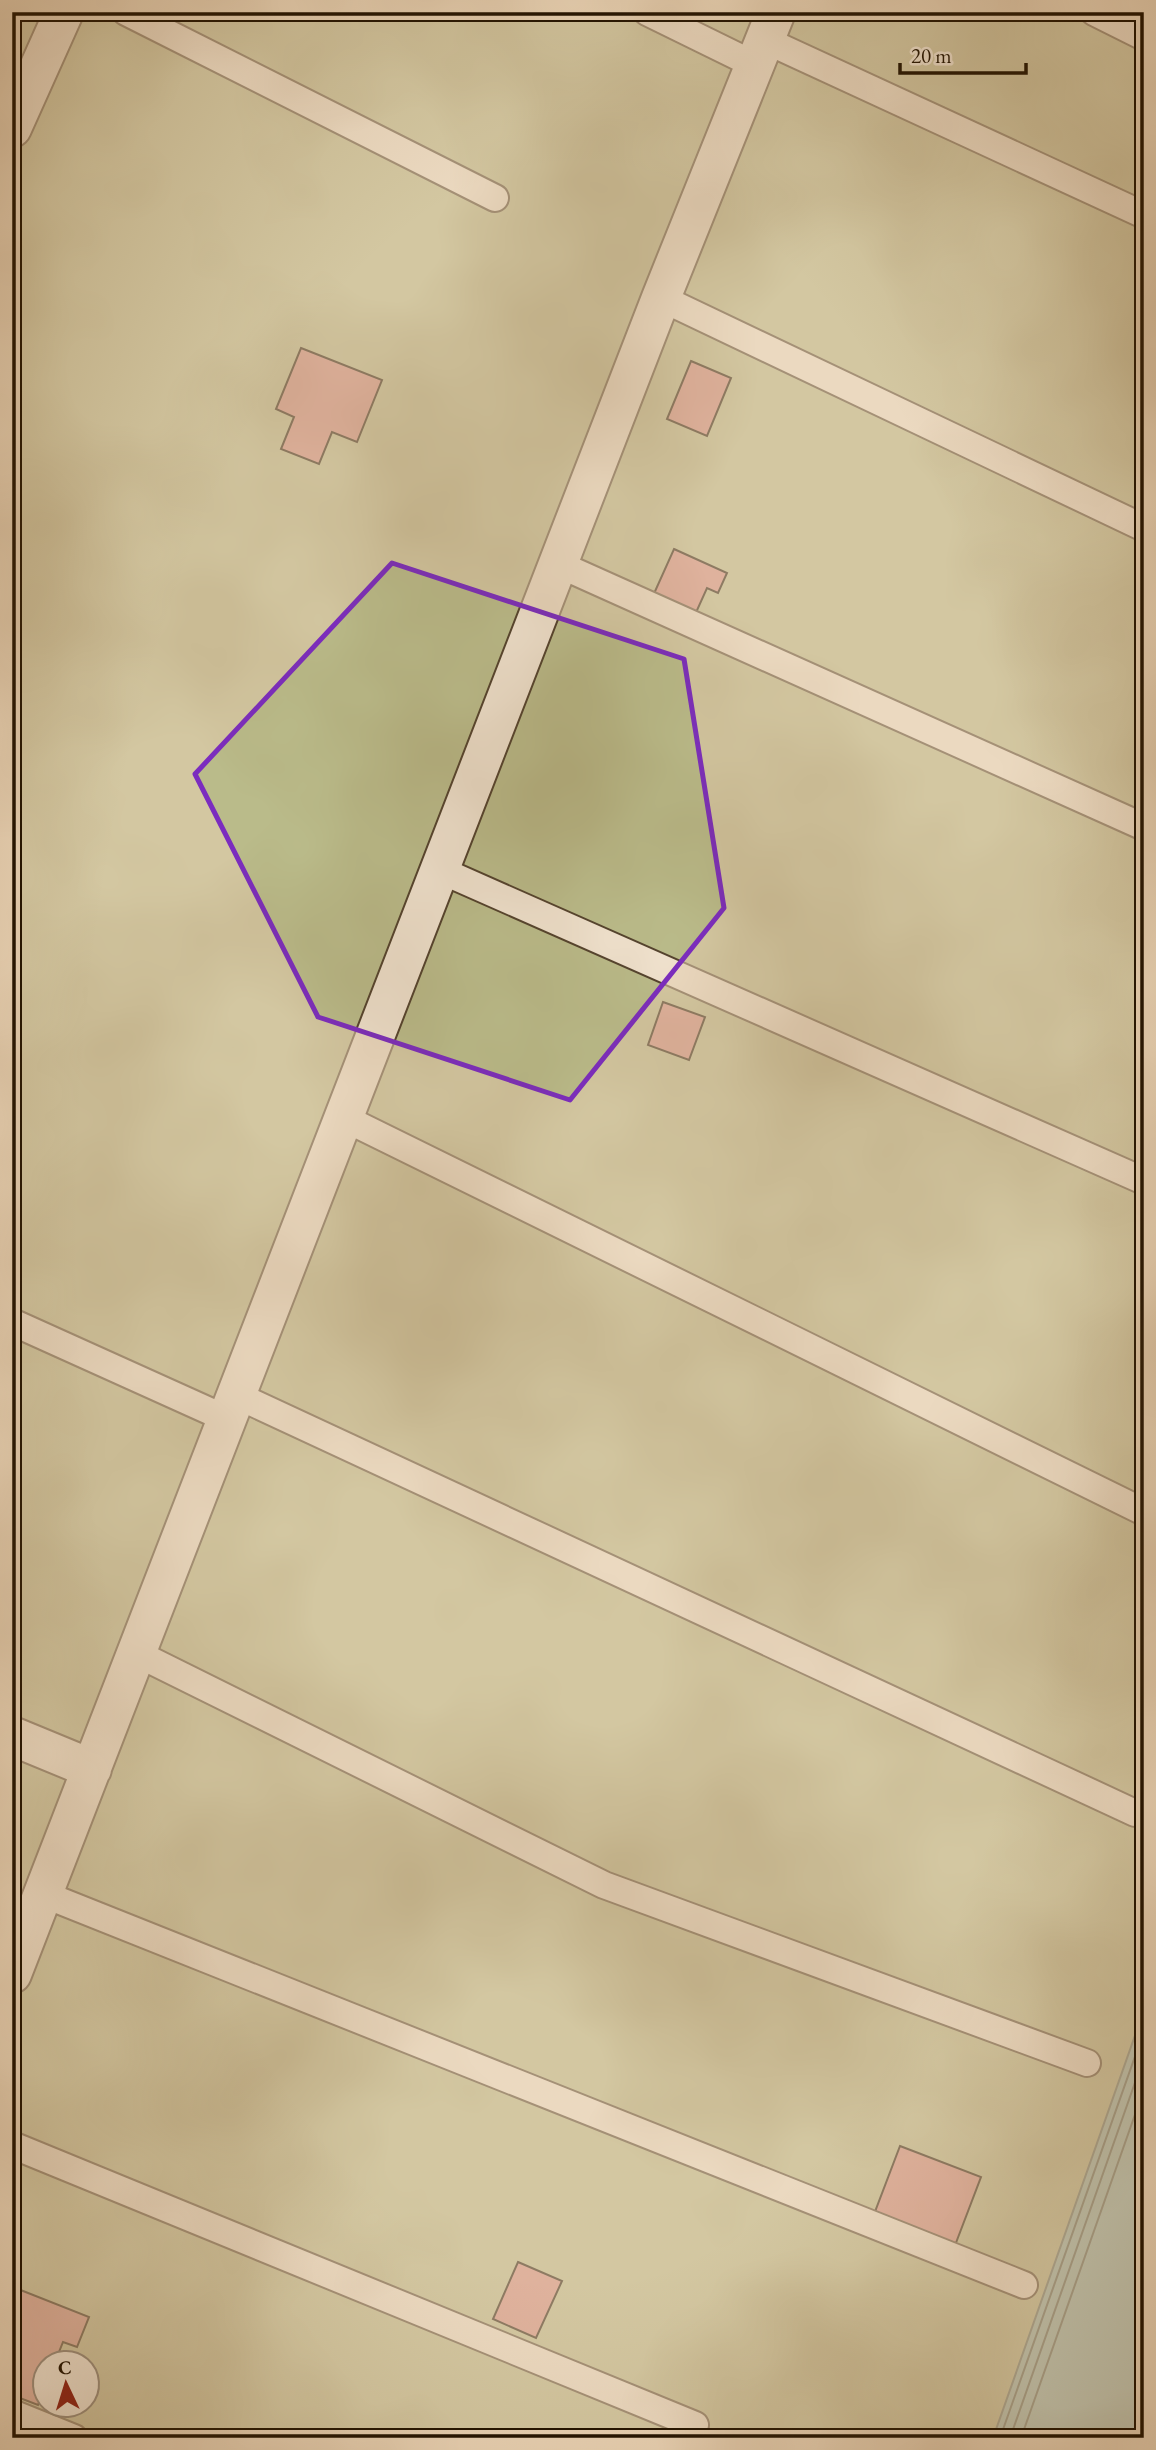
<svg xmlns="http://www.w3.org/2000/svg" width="1156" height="2450" viewBox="0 0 1156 2450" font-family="'EB Garamond',serif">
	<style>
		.green { fill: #babb8a; stroke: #6e6746; stroke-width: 2; fill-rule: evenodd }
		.water { fill: #97b8ae; stroke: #687669; stroke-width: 2 }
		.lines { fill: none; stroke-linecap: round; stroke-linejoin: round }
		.shore { stroke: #5c6658; stroke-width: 2 }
		.building { fill: #d48c82; stroke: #221301; stroke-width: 2 }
		.lane-casing { stroke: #54432e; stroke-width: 30 }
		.street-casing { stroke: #54432e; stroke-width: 42 }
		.lane { stroke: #f0e2ce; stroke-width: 26 }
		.street { stroke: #f0e2ce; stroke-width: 38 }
		.marked { fill: none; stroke: #7b2cbf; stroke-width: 5; stroke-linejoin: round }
	</style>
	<rect width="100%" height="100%" fill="#e8d2b4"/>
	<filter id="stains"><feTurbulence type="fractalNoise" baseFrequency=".00286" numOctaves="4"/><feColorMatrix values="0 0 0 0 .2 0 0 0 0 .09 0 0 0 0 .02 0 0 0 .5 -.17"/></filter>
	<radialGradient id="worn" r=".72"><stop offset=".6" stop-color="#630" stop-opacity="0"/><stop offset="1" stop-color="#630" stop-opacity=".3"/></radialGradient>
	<path class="green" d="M12,12H1144V2438H12ZM46,2362H88V2404H46Z"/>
	<path class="water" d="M1144,2010V2438H993Z"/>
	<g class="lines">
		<path class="shore" d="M1000,2438L1144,2031
			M1010,2438L1144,2057
			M1021,2438L1144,2089"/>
	</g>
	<path class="building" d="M301,348L382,380L357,442L332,432L319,464L281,449L294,417L276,409Z
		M691,361L731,378L707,436L667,419Z
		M674,549L727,573L718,593L707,588L694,617L652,598Z
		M663,1002L705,1017L689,1060L648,1045Z
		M900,2146L981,2177L954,2248L873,2217Z
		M518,2262L562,2281L536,2338L493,2319Z
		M18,2289L89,2317L77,2347L63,2342L55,2362H46V2386L38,2405L12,2395V2304Z
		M12,2430L32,2438H12Z"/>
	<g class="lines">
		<g class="lane-casing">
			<path id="lane" d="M126,12L495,198
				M647,12L755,65
				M1094,12L1144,37
				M765,40L1144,215
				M661,298L1144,528
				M558,564L1144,827
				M440,870L1144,1181
				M344,1118L1144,1512
				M12,1322L227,1419
				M236,1395L1135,1813
				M136,1653L604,1885L1087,2063
				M43,1894L1024,2285
				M12,2145L695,2425
				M12,2413L74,2438"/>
		</g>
		<g class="street-casing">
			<path id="street" d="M12,128L64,12
				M12,1736L92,1769
				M12,1974L661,298L776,12"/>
		</g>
		<use href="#lane" class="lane"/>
		<use href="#street" class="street"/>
	</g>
	<path d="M0 0H1156V2450H0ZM392,563L684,659L724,908L570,1100L318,1017L195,774Z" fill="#e8d2b4" fill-opacity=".55" fill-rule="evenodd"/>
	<path class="marked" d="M392,563L684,659L724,908L570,1100L318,1017L195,774Z"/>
	<rect width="1156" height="2450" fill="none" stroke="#e8d2b4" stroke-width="42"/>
	<rect x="14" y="14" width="1128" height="2422" fill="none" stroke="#221301" stroke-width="3.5"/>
	<rect x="21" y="21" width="1114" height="2408" fill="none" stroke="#221301" stroke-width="2"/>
	<g transform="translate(66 2384) rotate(356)"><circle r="33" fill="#f0e2ce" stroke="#9e8f7c" stroke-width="2"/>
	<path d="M0-5L12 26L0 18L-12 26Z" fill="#8f2418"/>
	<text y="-10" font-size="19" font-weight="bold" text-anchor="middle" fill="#221301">С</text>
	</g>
	<path d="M900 63v10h126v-10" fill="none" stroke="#221301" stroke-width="3.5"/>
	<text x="911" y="63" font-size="21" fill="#221301" stroke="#f0e2ce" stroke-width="5" paint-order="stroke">20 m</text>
	<rect width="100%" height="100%" filter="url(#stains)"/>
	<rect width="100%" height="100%" fill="url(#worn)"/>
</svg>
